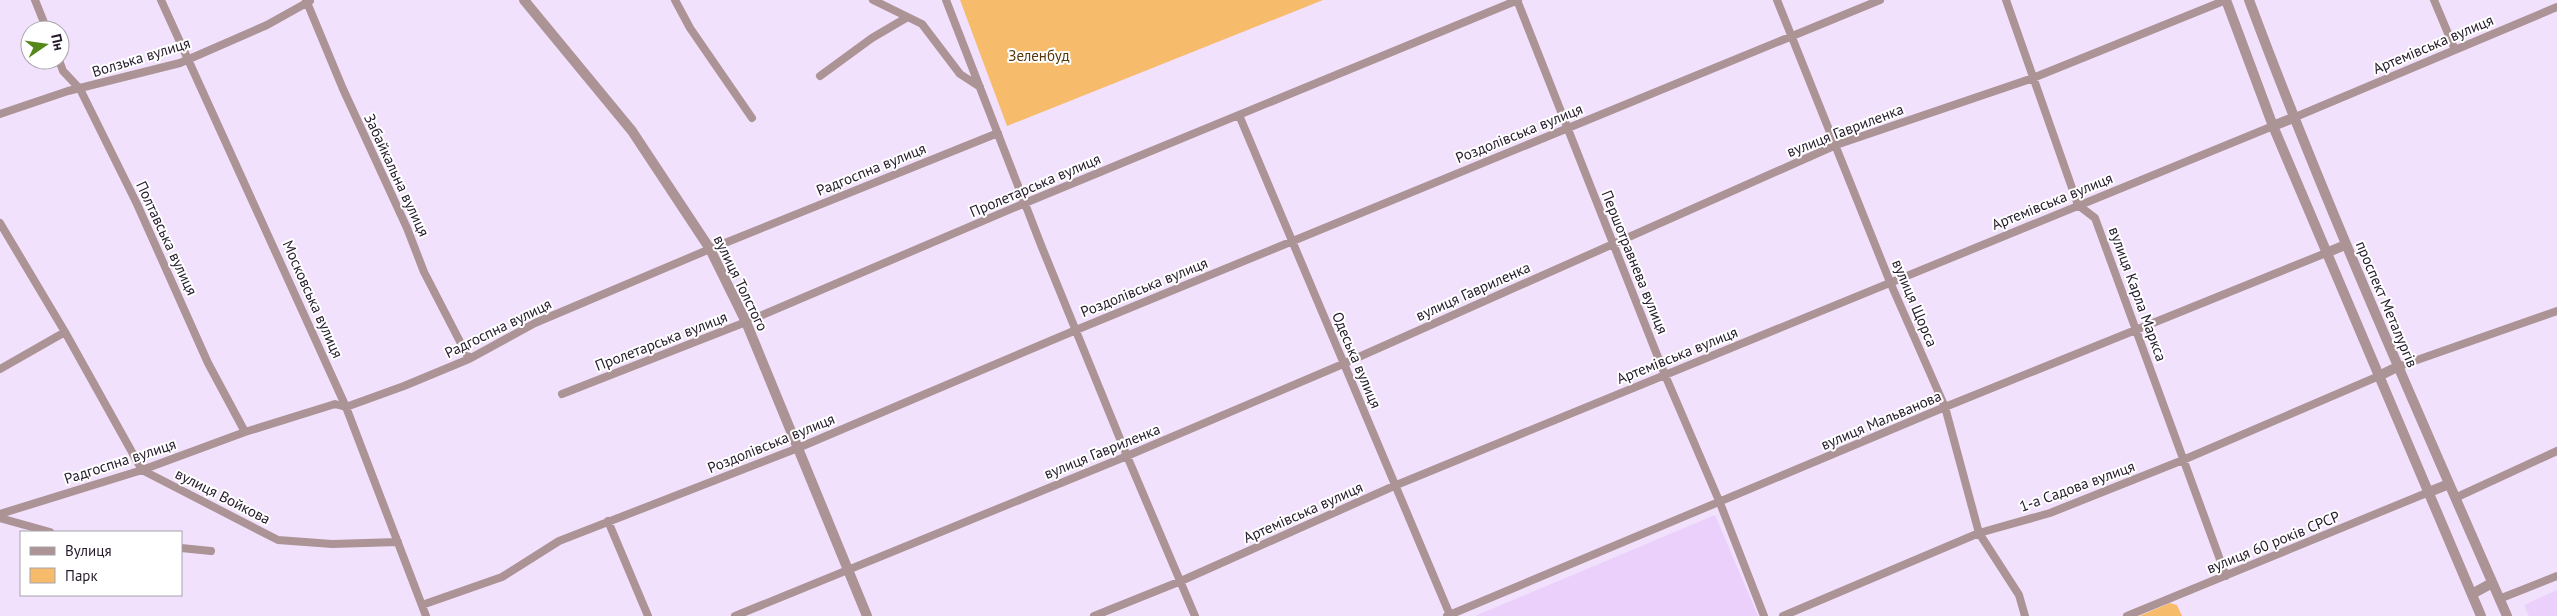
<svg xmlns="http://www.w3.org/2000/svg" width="2557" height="616" viewBox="0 0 2557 616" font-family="'PT Sans',sans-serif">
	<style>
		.built { fill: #ead0fb }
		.green { fill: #f7bb6c }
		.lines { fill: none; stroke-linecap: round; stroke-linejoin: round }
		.minor { stroke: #ac9395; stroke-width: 8 }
		.tertiary { stroke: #ac9395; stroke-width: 10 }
		.labels { text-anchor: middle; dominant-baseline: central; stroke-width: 4; stroke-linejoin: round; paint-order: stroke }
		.street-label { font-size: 15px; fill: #241a2b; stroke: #fff }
		.park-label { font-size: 15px; fill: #553709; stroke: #fff }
	</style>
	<rect width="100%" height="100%" fill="#f2e1fd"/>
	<path class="built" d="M1715,515L1758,616H1475Z
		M2557,590V616H2529L2524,605Z"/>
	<path class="green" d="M960,0H1323L1007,126Z
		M2170,603L2177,605L2182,616H2139Z"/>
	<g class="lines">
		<path class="minor" d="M35,0L47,30
			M161,0L346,407L426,616
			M306,0L343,89L407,228L424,272L469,359
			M675,0L690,28L752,118
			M873,0L922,24L960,74L980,87
			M946,0L1041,245L1127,456L1195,616
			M1517,0L1665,375L1720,503L1764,616
			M1777,0L1890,282L1945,407L1979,533L2019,595L2025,616
			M2006,0L2078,205L2095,218L2226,576
			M2434,0L2455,50
			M59,60L63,71L80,89L137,204L208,363L245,432
			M820,76L872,38L906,18
			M0,114L68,91L180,63L267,25L310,1
			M1239,115L1450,615
			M2293,118L2557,7
			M0,223L65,332L142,470L278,540L332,544L398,542
			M2397,367L2557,311
			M0,369L65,332
			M562,394L746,322L1025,203L1518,0
			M2455,498L2557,451
			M0,514L142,470L245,432L335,404L346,407L404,386L469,359L535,323L710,249L998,133
			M0,518L50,532
			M608,521L648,616
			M181,548L211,551
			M2499,599L2557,576
			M422,605L502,577L559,541L798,448L1076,330L1880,0
			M735,616L1127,456L1343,364L1836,145L2033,78L2226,0
			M1094,616L1181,581L1394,486L2273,126
			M1447,616L1945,407L2326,253
			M1783,616L1979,533L2050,513L2183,460L2379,376
			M2127,616L2429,492"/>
		<path class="tertiary" d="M524,0L632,131L710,249L746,322L867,616
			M2226,0L2273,126L2481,616
			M2249,0C2327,209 2418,412 2507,616
			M2273,126L2293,118
			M2326,253L2345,245
			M2379,376L2397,367
			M2429,492L2449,484
			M2472,594L2492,583"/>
	</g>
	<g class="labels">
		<g class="street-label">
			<text transform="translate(2433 44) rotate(-23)">Артемівська вулиця</text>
			<text transform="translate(141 57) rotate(-17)">Волзька вулиця</text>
			<text transform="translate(1845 130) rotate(-21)">вулиця Гавриленка</text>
			<text transform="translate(1519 133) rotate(-22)">Роздолівська вулиця</text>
			<text transform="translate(871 169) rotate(-22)">Радгоспна вулиця</text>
			<text transform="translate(397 175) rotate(65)">Забайкальна вулиця</text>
			<text transform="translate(1035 185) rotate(-23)">Пролетарська вулиця</text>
			<text transform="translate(2052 201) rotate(-22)">Артемівська вулиця</text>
			<text transform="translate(167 238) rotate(65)">Полтавська вулиця</text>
			<text transform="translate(1635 262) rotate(68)">Першотравнева вулиця</text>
			<text transform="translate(741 283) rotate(64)">вулиця Толстого</text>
			<text transform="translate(1144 287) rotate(-22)">Роздолівська вулиця</text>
			<text transform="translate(1473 291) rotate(-24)">вулиця Гавриленка</text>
			<text transform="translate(2138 294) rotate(70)">вулиця Карла Маркса</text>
			<text transform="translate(313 299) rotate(66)">Московська вулиця</text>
			<text transform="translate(1915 303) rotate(67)">вулиця Щорса</text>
			<text transform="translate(2387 304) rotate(67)">проспект Металургів</text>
			<text transform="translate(498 328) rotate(-26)">Радгоспна вулиця</text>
			<text transform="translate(661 341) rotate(-21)">Пролетарська вулиця</text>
			<text transform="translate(1677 355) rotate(-22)">Артемівська вулиця</text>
			<text transform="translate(1357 360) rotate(67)">Одеська вулиця</text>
			<text transform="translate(1881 420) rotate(-23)">вулиця Мальванова</text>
			<text transform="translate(771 443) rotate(-22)">Роздолівська вулиця</text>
			<text transform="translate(1102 451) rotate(-22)">вулиця Гавриленка</text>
			<text transform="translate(120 461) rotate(-18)">Радгоспна вулиця</text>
			<text transform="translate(2077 486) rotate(-20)">1-а Садова вулиця</text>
			<text transform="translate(223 496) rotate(27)">вулиця Войкова</text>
			<text transform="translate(1303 512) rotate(-24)">Артемівська вулиця</text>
			<text transform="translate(2273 542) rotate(-22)">вулиця 60 років СРСР</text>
		</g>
		<g class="park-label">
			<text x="1039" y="55">Зеленбуд</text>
		</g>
	</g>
	<rect x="20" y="531" width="162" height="65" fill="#ffffff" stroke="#a7a3aa"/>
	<rect x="30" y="547" width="25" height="8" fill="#ac9395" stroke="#a7a3aa"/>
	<text x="65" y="556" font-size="15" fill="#241a2b">Вулиця</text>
	<rect x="30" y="568" width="25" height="15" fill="#f7bb6c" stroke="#a7a3aa"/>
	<text x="65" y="581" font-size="15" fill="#241a2b">Парк</text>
	<g transform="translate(45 45) rotate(77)"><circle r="24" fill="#ffffff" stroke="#a7a3aa"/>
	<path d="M0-4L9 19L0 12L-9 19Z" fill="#55871b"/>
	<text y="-8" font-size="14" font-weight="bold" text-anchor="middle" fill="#241a2b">Пн</text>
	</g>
</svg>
